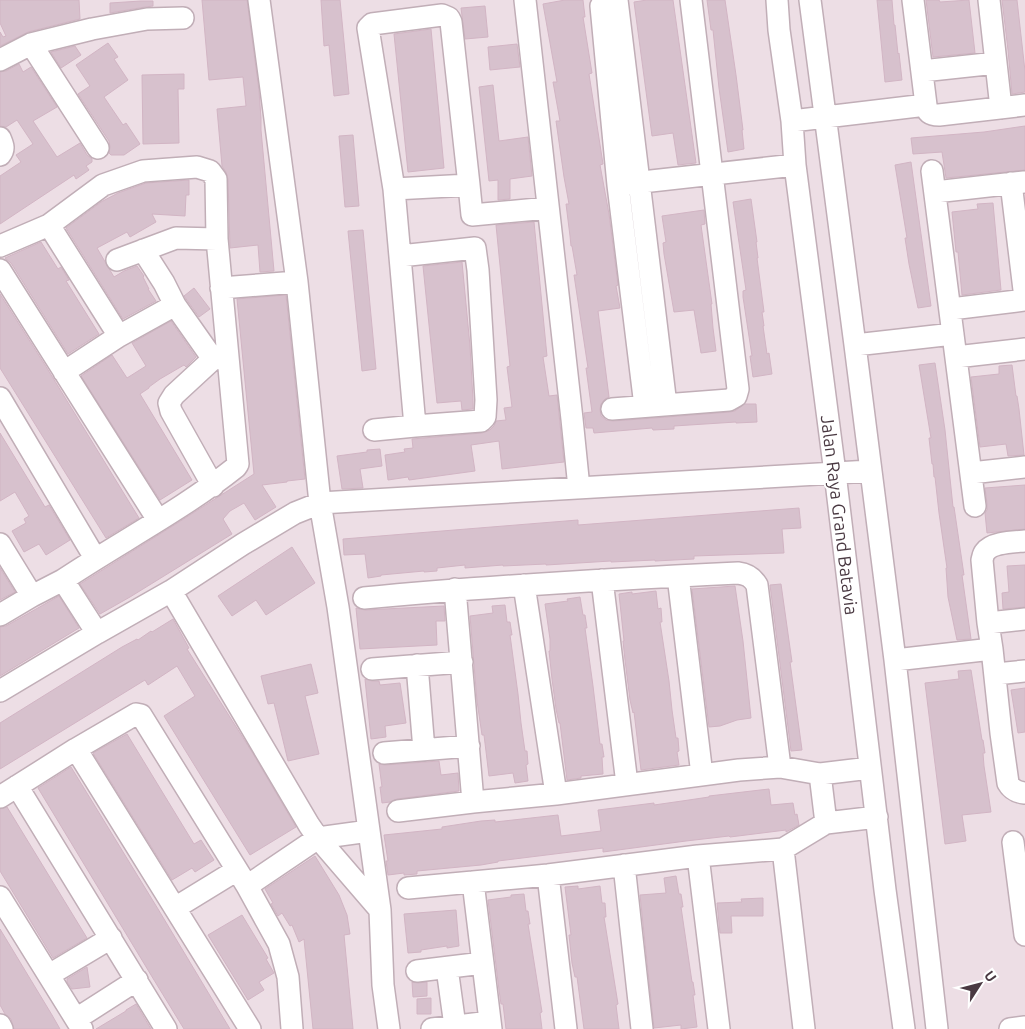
<svg xmlns="http://www.w3.org/2000/svg" width="1025" height="1029" viewBox="0 0 1025 1029" font-family="Ubuntu,sans-serif">
	<style>
		.residential { fill: #eddee5 }
		.building { fill: #d7c1cd; stroke: #d2b5c4 }
		.lines { fill: none; stroke-linecap: round; stroke-linejoin: round }
		.minor-casing { stroke: #c1aeb7; stroke-width: 24 }
		.minor { stroke: #fff; stroke-width: 21 }
		.labels { text-anchor: middle; dominant-baseline: central; stroke-width: 4; stroke-linejoin: round; paint-order: stroke }
		.street-label { font-size: 18px; fill: #4a3942; stroke: #fff }
	</style>
	<rect width="100%" height="100%" fill="#f5ecf0"/>
	<path class="residential" d="M0,0H1025V1029H0Z"/>
	<path class="building" d="M0,0H79L80,19L28,32L0,46V32L3,37L6,36L0,23Z
		M202,0H247L259,91L261,118V130L274,271L260,272L258,245L230,248L228,179L226,172L222,166L217,109L246,106L243,77L209,80Z
		M321,0H340L349,94L334,96L329,45L324,46Z
		M565,0H583L585,17H583L592,73L589,74L603,164L600,165L609,214L618,285L616,286L620,308L598,311L609,397L605,399L601,404L600,409L601,416L606,420L613,421L667,417L730,412L735,411L744,404H756L757,422L736,423V422L674,426V429L653,430L652,428L594,433L593,428H586L584,413L592,412L586,368H588L574,275H577L572,246H571L570,236L566,204H569L564,177L556,121H560L553,82H557L543,4Z
		M647,0H673L696,163L678,165L673,133L652,136L634,2Z
		M707,0H725L736,75L743,130H742L744,149L728,152L719,88L713,30H711Z
		M877,0H892L894,25H895L898,54L899,53L902,80L885,82Z
		M926,0H939L940,2L969,0L975,53L933,57Z
		M1002,0H1017L1025,71V92L1012,94L1008,50Z
		M141,1H153V6L145,7L110,13V3Z
		M485,6L488,37L465,39L461,8Z
		M431,29L444,168L408,172L394,34Z
		M108,43L118,57L114,59L128,80L104,97L123,125L126,123L140,144L124,155H111L109,153L110,147L109,141L78,94L90,86L76,65Z
		M517,44L520,67L490,70L488,47Z
		M75,46L81,55L61,68L51,52Z
		M19,64L23,72L31,67L57,107L33,121L57,157L80,143L87,155L92,159V162L86,166L89,170L76,179L74,175L0,224V176L21,162L16,155L33,144L17,120L6,127L0,126V72L6,71Z
		M184,74V89H178L179,143L143,144L142,75Z
		M493,85L499,141L528,137L532,176L510,179V199L498,200V180L489,181L479,87Z
		M1025,126V170L946,178L942,152L913,154L911,138L984,132Z
		M353,135L359,206L345,207L339,136Z
		M911,162L931,306L918,308L909,264L905,238H907L895,165Z
		M189,180V195H186L185,216L152,214L156,222L130,237L127,232L97,248L114,277L124,271L137,266L144,276L143,277L149,289H148L156,301L123,319L66,228L101,202L118,193L146,183Z
		M751,199L757,242H756L758,258H757L764,312H762L764,326H763L767,354L769,353L772,374L753,377L750,356H752L743,297V291L746,290L733,202Z
		M993,203L1001,290L962,295L958,252H956L952,212L978,209L977,204Z
		M704,210L705,224L701,225L712,304H711L713,328L716,351L701,353L694,310L674,312L664,254L663,243L666,242L662,216Z
		M534,222L546,346L547,356L543,357L549,396L557,395L564,462L502,469L499,441L471,445L475,471L409,480L408,477L388,480L385,455L405,452L404,449L413,448L412,439L482,433L490,430L494,426L496,421L506,420L504,408L512,407L507,367L510,366L496,225Z
		M363,230L376,369L362,371L348,231Z
		M41,242L58,269L61,267L69,280L66,281L99,334L68,354L11,263L5,258Z
		M462,262L470,346L473,400V409L462,410L461,401L437,403L423,266Z
		M194,288L210,309L199,317L184,296Z
		M0,294L45,365L139,518L106,538L0,368Z
		M286,295L305,479L287,481V482L262,485L276,507L255,520L244,503L230,511L223,519L232,534L130,597L100,614L80,584L179,522L254,474L237,299Z
		M171,321L196,357L186,367L184,365L160,379L149,387V388L140,394L192,480L160,500L81,376L112,355L127,378L146,366L132,343Z
		M935,363L945,430L953,507H954L964,575H962L971,639L957,640L948,597L946,568H947L939,513L935,477H934L933,464H932L929,438H931L919,365Z
		M1012,365L1016,396H1017L1019,409L1024,455L1008,456L1006,444L980,447L971,377L999,374V366Z
		M0,433L45,507L49,505L70,540L46,555L39,544L24,552L12,531L26,523L24,519L29,516L15,492L0,501Z
		M380,449L382,466L360,469L363,488L342,489L337,456L367,452V450Z
		M1025,485V529L987,533L985,513L987,510V504L985,488Z
		M799,508L801,528L782,529L784,553L694,556V559L655,561V560L611,562V561L546,565V564L503,566V565L465,568V565L437,568V571L424,572V571L381,575V576L368,578L365,554L344,555L343,539L578,520V525Z
		M292,547L315,583L266,615L256,600L232,616L218,596Z
		M1025,565V607L1003,609L1002,593L1009,592L1007,566Z
		M0,568L15,592L0,600Z
		M781,584L792,662H790L802,750L791,751L770,585Z
		M735,586L743,641L751,718L737,720L720,726L709,727L692,589Z
		M656,591L658,609L661,608L662,622H660L669,681L672,710L676,738H678L679,751L677,752L679,765L641,770L634,712L633,713L630,700L625,660L623,641H624L619,594L632,592V594Z
		M59,596L79,628L0,676V627L6,626Z
		M580,597L583,615H585L587,628H585L593,686L600,744H602L604,757H602L603,774L581,776V778L567,780L560,723H559L556,709L552,679L549,651H550V639L545,604L568,601L567,599Z
		M505,605L507,622H510L512,635H510L518,694L521,723L525,751H527L528,764L526,765L528,781L515,783L513,773L489,776L484,735H482L477,701L470,616L493,613L492,606Z
		M444,606L445,621H436L437,645L360,649L356,608L365,610Z
		M173,619L189,648L187,649L252,752L296,827L250,855L164,716L195,696L177,666L148,685L145,680L0,769V723L122,647L137,639L138,640L151,631L152,632Z
		M311,664L318,693L305,696L319,754L288,761L274,703L268,704L261,676Z
		M971,670L982,740H983L985,753H983L984,766L991,812L962,815L966,841L945,844L925,683L959,679L958,671Z
		M365,679L372,681H379L380,685L400,683L406,723L385,726L386,737L371,739Z
		M1025,688V732L1018,733L1011,690Z
		M127,734L194,844L201,840L214,860L195,872L192,868L172,880L93,753Z
		M439,761L441,775L458,773L459,791L397,799L390,802L382,803L380,787H382L379,764L385,765Z
		M71,767L158,909L230,1029H184L154,980L38,788Z
		M769,789L771,805L793,803L795,815L797,814L799,825L786,832V830L730,837L729,836L686,841L603,852V848L498,861V862L481,865L417,871V874L404,875V873L388,875L386,861H388L384,835L442,829V827L481,821L495,820V822L558,815L561,836L601,831L598,810L654,803V805L682,801L709,797V796Z
		M7,807L87,938L53,958L0,871V809Z
		M315,856L339,895L347,915L350,934L344,935L353,1029H313L304,939L299,942L292,925L290,926L282,913L278,916L271,904L273,903L265,889Z
		M676,876L679,894H681L683,907H681L692,982H693L695,995H693L697,1027L681,1029V1025L654,1028L640,895L666,893L664,878Z
		M578,886V889L600,886L602,903H605L606,917H604L618,1004L616,1005L619,1029H584L577,977H575L572,963L569,935H571L565,887Z
		M524,894L526,911H528L530,924H528L542,1012L540,1013L542,1029H506L503,1004H501L499,990L488,900L511,897V895Z
		M763,898V916H731L732,933H720L717,903L742,902L741,899Z
		M456,910L459,946L447,948V946L421,950V952L408,953L404,914Z
		M242,915L268,958L266,959L274,973L259,982L264,990L248,1000L208,935Z
		M0,929L52,1015L60,1029H14L11,1019L5,1014L0,1005Z
		M87,967L90,987L72,989L67,982V979Z
		M412,982L418,983L427,982V996L413,997Z
		M431,998V1014H417V999Z
		M136,1004L151,1029H96L126,1011V1010Z"/>
	<g class="lines">
		<g class="minor-casing">
			<path id="minor" d="M525,0L572,419L579,488
				M607,0L601,6L618,185L645,406
				M617,0L666,405
				M777,0L779,30L792,121L795,165L835,473L885,890L904,1029
				M810,0L855,345L895,660L937,1029
				M913,0L926,105C927,113 930,115 939,115L1025,105
				M989,0L1001,108
				M31,44L98,148
				M0,60L31,44L92,29L147,19L183,18
				M922,71L996,63
				M792,121L926,105
				M0,138C3,145 5,149 0,155
				M932,171L975,506
				M1011,183L1025,298
				M624,184L795,165
				M394,189L368,28L372,24L442,15L449,18L451,22L469,185
				M935,192L1024,182
				M49,225L119,336
				M0,246L49,225L103,185L143,171L197,167L210,171L216,179L217,239L238,464L236,467C182,510 120,542 63,580
				M143,250L164,283L175,305L213,359L225,358
				M117,260L176,238L217,239
				M0,270L158,520
				M221,288L297,282
				M951,309L1025,300
				M855,345L953,334
				M956,357L1025,349
				M64,372L119,336L175,305
				M0,398L95,558
				M612,409L729,400L736,396L738,389L691,0
				M415,426L394,189L469,185L472,215L548,208
				M374,430L415,426L481,421L485,417L486,400L478,270L475,248L400,256
				M971,473L1025,467
				M213,486L171,411L169,403L174,395L213,359
				M0,544L32,596
				M678,576L702,775
				M602,580L627,784
				M524,585L556,794
				M455,589L473,802
				M171,591L309,825L318,838L380,910
				M364,598C489,586 613,579 738,573C747,574 752,577 757,585L780,767
				M0,615L32,596L63,580L97,633
				M988,623L1025,619
				M992,649L1001,733L1008,783C1012,790 1017,792 1025,793
				M895,660L992,649L988,623L982,560C983,557 983,554 985,552C992,542 1014,542 1025,541
				M417,665L424,750
				M372,669L462,662
				M996,674L1025,671
				M0,691L97,633L171,591L243,544L295,513L320,503L297,282L259,0
				M76,749L250,1029
				M384,753L469,746
				M17,786L166,1029
				M0,797L76,749L136,714L141,715L247,886L279,944L288,977L292,1029
				M398,811L473,802L556,794L739,770L780,767L820,774L870,768
				M826,823L877,817
				M1013,842L1025,935
				M783,849L804,1029
				M698,856L719,1029
				M624,865L642,1029
				M548,875L566,1029
				M473,882L491,1029
				M247,886L318,838L369,831
				M408,888L548,875L698,856L783,849L826,823L820,774
				M0,897L82,1029
				M175,908L237,870
				M447,968L455,1026
				M417,971L483,963
				M49,975L111,938
				M76,1019L137,980
				M0,1025L2,1029
				M389,1029L383,985L380,910L338,607L320,503L870,471
				M432,1029L490,1022
				M1010,1029L1025,1027"/>
		</g>
		<use href="#minor" class="minor"/>
	</g>
	<g class="labels">
		<g class="street-label">
			<text transform="translate(840 515) rotate(83)">Jalan Raya Grand Batavia</text>
		</g>
	</g>
	<g transform="translate(980 984) rotate(54)" stroke="#ffffff" stroke-width="4" paint-order="stroke">
	<path d="M0-4L9 19L0 12L-9 19Z" fill="#4a3942"/>
	<text y="-8" font-size="14" font-weight="bold" text-anchor="middle" fill="#4a3942">U</text>
	</g>
</svg>
